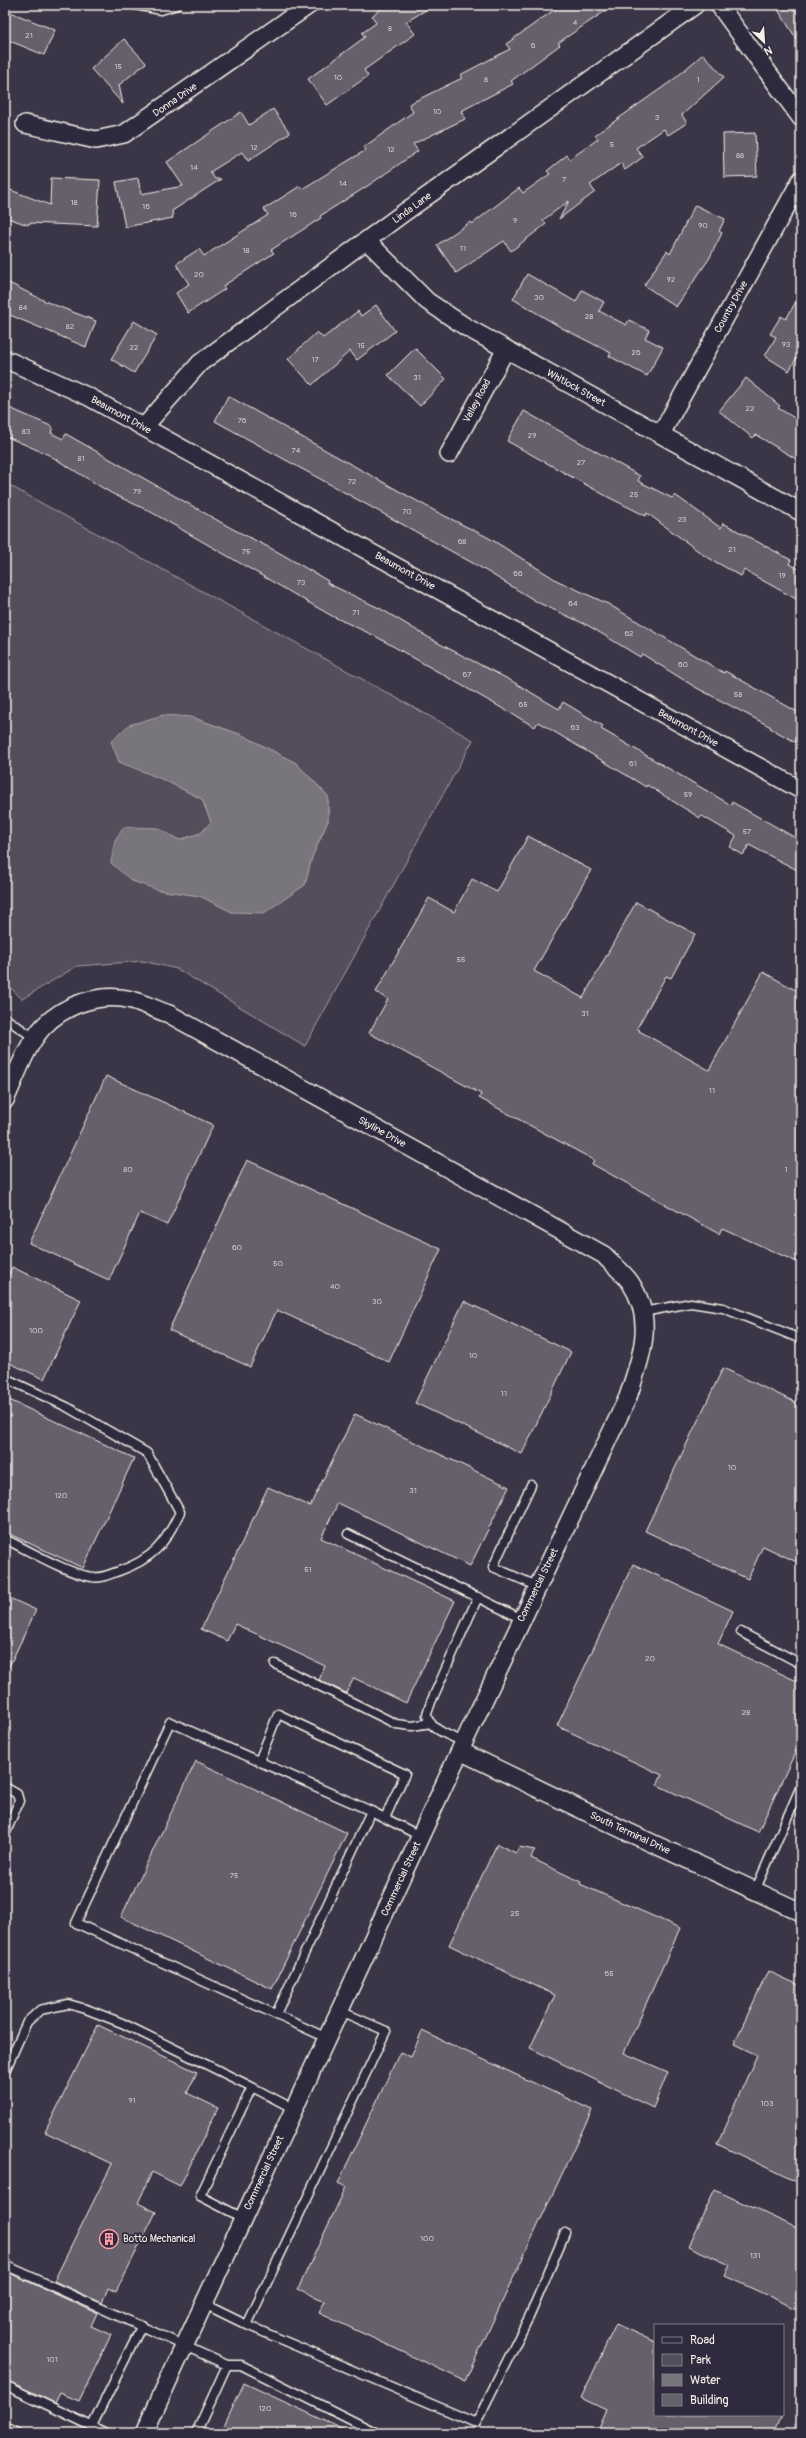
<svg xmlns="http://www.w3.org/2000/svg" width="806" height="2438" viewBox="0 0 806 2438" font-family="Pangolin,sans-serif">
	<style>
		.green { fill: #534e5c; stroke: #a4a0a2; fill-rule: evenodd }
		.water { fill: #78747b; stroke: #aaa6a7 }
		.building { fill: #65616c; stroke: #f4f1e8 }
		.lines { fill: none; stroke-linecap: round; stroke-linejoin: round }
		.service-casing { stroke: #f4f1e8; stroke-width: 11 }
		.minor-casing { stroke: #f4f1e8; stroke-width: 20 }
		.service { stroke: #2f2a3d; stroke-width: 8 }
		.minor { stroke: #2f2a3d; stroke-width: 17 }
		.labels { text-anchor: middle; dominant-baseline: central; stroke-width: 3.5; stroke-linejoin: round; paint-order: stroke }
		.number-label { font-size: 8px; fill: #d0cdc9 }
		.street-label { font-size: 10px; fill: #f4f1e8; stroke: #2f2a3d }
		.poi-label { font-size: 10px; fill: #f4f1e8; stroke: #2f2a3d; text-anchor: start }
	</style>
	<rect width="100%" height="100%" fill="#3b3647"/>
	<filter id="ink" filterUnits="userSpaceOnUse"><feTurbulence type="fractalNoise" baseFrequency=".025" numOctaves="2"/><feDisplacementMap in="SourceGraphic" scale="8" xChannelSelector="R" yChannelSelector="G"/><feConvolveMatrix kernelMatrix="1 2 1 2 8 2 1 2 1" color-interpolation-filters="sRGB"/></filter>
	<g filter="url(#ink)">
		<path class="green" d="M5,483L473,740L305,1046L177,969L143,961L77,966L22,999L5,982ZM191,717L242,735L296,763L328,796V821L312,857L305,885L232,912L200,896L158,890V828L179,840L201,833L211,822L202,799L164,780Z"/>
		<path class="water" d="M163,715L191,717L242,735L296,763L328,796V821L312,857L305,885L264,913L232,912L200,896L158,890L132,881L111,863L115,840L124,827L158,828L179,840L201,833L211,822L202,799L164,780L119,762L111,741L129,725Z"/>
		<path class="building" d="M386,5H434L406,22L415,34L364,70L368,76L327,105L308,79L365,37L362,33L376,23L372,16Z
			M561,5H614L558,43L560,45L511,81L513,84L461,111L465,119L413,144L418,151L369,185L320,216L321,218L271,250L274,253L223,286L225,289L188,313L176,293L189,284L176,264L199,249L204,256L268,215L264,209L300,186L302,189L366,150L364,147L413,112L409,104L462,78L460,75L510,49L506,44Z
			M775,5H801V46Z
			M5,10L55,30L44,55L5,39Z
			M124,39L146,63L119,85L123,104L91,69Z
			M703,54L724,77L682,115L687,123L668,135L664,129L636,148L643,157L625,170L621,163L590,185L595,192L559,219L569,201L543,220L546,224L511,251L504,241L456,273L437,245L470,222L472,224L519,188L523,193L550,174L547,171L567,155L570,159L598,139L595,135L673,80Z
			M273,109L290,133L248,161L242,152L210,172L215,179H221L172,211L173,218L125,227L116,182L138,178L141,194L183,186L167,162L241,112L249,125Z
			M755,133L757,176L724,177L723,134Z
			M51,178L100,180L97,226L29,223L28,225L5,217V188L50,205Z
			M695,205L725,219L719,231L722,233L709,259L676,307L644,285L667,251L670,254Z
			M527,274L576,302L582,290L604,302L599,311L626,325L629,320L649,330L645,338L663,347L647,376L609,356L611,353L562,328L513,299Z
			M5,281L47,302L96,321L86,347L5,313Z
			M801,293V351L789,371L765,356L776,337L770,334L781,316L786,319Z
			M376,305L395,331L357,360L350,351L312,385L288,359L317,332L323,338L358,311L361,316Z
			M134,321L157,335L134,373L111,359Z
			M415,348L446,379L420,406L388,375Z
			M746,378L780,406L778,408L801,422V462L756,435L753,438L719,411Z
			M228,396L435,511L489,538L558,581L608,604L724,673L725,671L801,714V745L770,728L771,727L695,687L642,654L640,657L589,626L539,603L478,566L215,421Z
			M5,406L53,427L51,433L63,439L66,434L231,528L278,552L328,581L327,583L381,609L438,643L510,680L559,709L563,702L603,726L601,729L731,805L732,802L801,841V872L749,845L743,855L730,847L736,836L702,816L700,818L647,785L646,787L538,722L535,727L375,636L332,616L151,512L111,493L49,455L5,436Z
			M524,411L640,476L638,481L672,498L675,495L721,528L723,523L791,560L789,564L801,570V590L796,599L744,570L741,576L705,556L647,513L646,516L608,497L507,441Z
			M528,836L591,870L534,971L583,998L636,902L695,934L671,978L666,976L637,1028L640,1030L639,1031L709,1070L763,972L801,993V1264L722,1228L719,1234L592,1164L594,1160L479,1098L481,1094L369,1033L388,999L376,992L429,898L454,912L472,879L497,892Z
			M106,1076L213,1125L167,1225L140,1213L109,1280L29,1243Z
			M247,1160L441,1249L389,1362L277,1310L250,1367L169,1330Z
			M12,1267L81,1300L44,1379L5,1361V1283Z
			M464,1301L571,1352L522,1454L415,1403Z
			M723,1368L801,1405V1564L763,1546L748,1579L645,1531Z
			M5,1398L134,1458L83,1568L5,1532Z
			M355,1414L509,1487L470,1566L338,1503L321,1538L455,1601L406,1703L354,1678L346,1693L319,1680L325,1666L235,1624L227,1641L201,1629L268,1487L310,1506Z
			M633,1564L733,1611L718,1644L801,1683V1740L758,1832L657,1785L662,1775L557,1726Z
			M5,1596L36,1610L5,1675Z
			M196,1761L347,1833L272,1989L121,1917Z
			M497,1844L516,1853L519,1847L535,1850L531,1858L581,1882L580,1884L680,1928L624,2053L668,2072L653,2108L530,2048L555,1995L449,1945Z
			M768,1971L801,1986V2184L717,2144L757,2055L734,2044Z
			M98,2025L197,2072L187,2093L218,2108L180,2186L152,2172L138,2203L156,2212L116,2292L108,2288L102,2303L54,2281L112,2164L45,2132Z
			M422,2031L592,2110L465,2381L319,2313L325,2301L298,2289L346,2187L338,2183L400,2052L411,2057Z
			M715,2190L801,2230V2311L725,2276L730,2265L688,2246Z
			M5,2271L97,2313L91,2326L111,2335L79,2401L60,2393L55,2403L5,2380Z
			M616,2324L655,2342V2415H782L774,2433H596L606,2410L581,2398Z
			M244,2383L351,2433H221Z"/>
		<g class="lines">
			<g class="service-casing">
				<path id="service" d="M135,5L161,10L177,5
					M5,1018L36,1039
					M5,1071L16,1076
					M643,1312L691,1303L723,1308L801,1339
					M5,1378L67,1407L147,1453L180,1512C165,1544 153,1559 119,1571C110,1574 101,1579 92,1577C68,1574 28,1550 5,1539
					M531,1485L493,1567L539,1587
					M348,1534L522,1619
					M741,1632L801,1664
					M275,1664L396,1724L412,1726L431,1723
					M464,1742C453,1737 428,1729 427,1715C427,1712 430,1706 431,1702L478,1597
					M259,1761L278,1714L405,1774L385,1818
					M5,1787L17,1794L19,1801L5,1835
					M755,1891L801,1786
					M276,2014L371,1811
					M327,2038L76,1923L170,1722L371,1811L420,1836
					M5,2071L27,2022L40,2010L68,2004L86,2009L122,2023L252,2087
					M243,2218L200,2196L252,2087L294,2109
					M5,2265L227,2365L196,2433
					M204,2304L247,2325L386,2031L340,2011
					M247,2325L476,2423L530,2315L565,2233
					M227,2365H241L377,2433
					M5,2385L106,2433
					M92,2426L142,2325
					M5,2427L18,2433"/>
			</g>
			<g class="minor-casing">
				<path id="minor" d="M719,5L801,118
					M25,124L96,140L124,134L309,5
					M367,241L427,301L466,327L801,512
					M5,359L89,397L801,790
					M144,427L200,363L402,214L695,5
					M661,434L801,180
					M449,454L506,349
					M5,1100C16,1077 25,1047 43,1027C65,1004 101,992 132,1000C145,1004 157,1010 169,1014L604,1255C612,1264 623,1272 630,1282C656,1321 641,1356 628,1397L464,1742L144,2433
					M460,1751L630,1833L801,1912"/>
			</g>
			<use href="#service" class="service"/>
			<use href="#minor" class="minor"/>
		</g>
	</g>
	<defs>
		<g id="building-ring" transform="scale(1)"><circle r="9.5" fill="#2f2a3d" stroke="#ff9aa2" stroke-width="1.5"/><path d="M-4-6H4V6H1V3H-1V6H-4ZM-2.5-4.3h1.7v1.8h-1.7ZM.8-4.3h1.7v1.8H.8ZM-2.5-1h1.7V.8h-1.7ZM.8-1h1.7V.8H.8Z" fill="#ff9aa2"/></g>
	</defs>
	<g fill-rule="evenodd">
		<use href="#building-ring" x="109" y="2239"/>
	</g>
	<g class="labels">
		<g class="number-label">
			<text x="575" y="22">4</text>
			<text x="390" y="28">8</text>
			<text x="29" y="35">21</text>
			<text x="533" y="45">6</text>
			<text x="118" y="66">15</text>
			<text x="338" y="77">10</text>
			<text x="486" y="79">8</text>
			<text x="698" y="79">1</text>
			<text x="437" y="111">10</text>
			<text x="657" y="117">3</text>
			<text x="612" y="144">5</text>
			<text x="254" y="147">12</text>
			<text x="391" y="149">12</text>
			<text x="740" y="155">88</text>
			<text x="194" y="167">14</text>
			<text x="564" y="179">7</text>
			<text x="343" y="183">14</text>
			<text x="74" y="202">18</text>
			<text x="146" y="206">16</text>
			<text x="293" y="214">16</text>
			<text x="515" y="220">9</text>
			<text x="703" y="225">90</text>
			<text x="463" y="248">11</text>
			<text x="246" y="250">18</text>
			<text x="199" y="274">20</text>
			<text x="671" y="279">92</text>
			<text x="539" y="297">30</text>
			<text x="23" y="307">84</text>
			<text x="589" y="316">28</text>
			<text x="70" y="326">82</text>
			<text x="786" y="344">93</text>
			<text x="361" y="345">15</text>
			<text x="134" y="347">22</text>
			<text x="636" y="352">26</text>
			<text x="315" y="359">17</text>
			<text x="417" y="377">31</text>
			<text x="750" y="408">22</text>
			<text x="242" y="420">76</text>
			<text x="26" y="431">83</text>
			<text x="532" y="435">29</text>
			<text x="296" y="450">74</text>
			<text x="81" y="458">81</text>
			<text x="581" y="462">27</text>
			<text x="352" y="481">72</text>
			<text x="137" y="491">79</text>
			<text x="634" y="494">25</text>
			<text x="407" y="511">70</text>
			<text x="682" y="519">23</text>
			<text x="462" y="541">68</text>
			<text x="732" y="549">21</text>
			<text x="246" y="551">75</text>
			<text x="518" y="573">66</text>
			<text x="782" y="575">19</text>
			<text x="301" y="582">73</text>
			<text x="573" y="603">64</text>
			<text x="356" y="612">71</text>
			<text x="629" y="633">62</text>
			<text x="683" y="664">60</text>
			<text x="467" y="674">67</text>
			<text x="738" y="694">58</text>
			<text x="523" y="704">65</text>
			<text x="575" y="727">63</text>
			<text x="633" y="763">61</text>
			<text x="688" y="794">59</text>
			<text x="747" y="831">57</text>
			<text x="461" y="959">55</text>
			<text x="585" y="1013">31</text>
			<text x="712" y="1090">11</text>
			<text x="128" y="1169">80</text>
			<text x="786" y="1169">1</text>
			<text x="237" y="1247">60</text>
			<text x="278" y="1263">50</text>
			<text x="335" y="1286">40</text>
			<text x="377" y="1301">30</text>
			<text x="36" y="1330">100</text>
			<text x="473" y="1355">10</text>
			<text x="504" y="1393">11</text>
			<text x="732" y="1467">10</text>
			<text x="413" y="1490">31</text>
			<text x="61" y="1495">120</text>
			<text x="308" y="1569">51</text>
			<text x="650" y="1658">20</text>
			<text x="746" y="1712">28</text>
			<text x="234" y="1875">75</text>
			<text x="515" y="1913">25</text>
			<text x="609" y="1973">65</text>
			<text x="132" y="2100">91</text>
			<text x="767" y="2103">103</text>
			<text x="427" y="2238">100</text>
			<text x="755" y="2255">131</text>
			<text x="52" y="2359">101</text>
			<text x="265" y="2408">120</text>
		</g>
		<g class="street-label">
			<text transform="translate(175 100) rotate(-35)">Donna Drive</text>
			<text transform="translate(412 208) rotate(-36)">Linda Lane</text>
			<text transform="translate(731 307) rotate(-61)">Country Drive</text>
			<text transform="translate(576 388) rotate(29)">Whitlock Street</text>
			<text transform="translate(477 401) rotate(-62)">Valley Road</text>
			<text transform="translate(121 415) rotate(29)">Beaumont Drive</text>
			<text transform="translate(405 571) rotate(29)">Beaumont Drive</text>
			<text transform="translate(688 728) rotate(29)">Beaumont Drive</text>
			<text transform="translate(382 1132) rotate(29)">Skyline Drive</text>
			<text transform="translate(538 1585) rotate(-64)">Commercial Street</text>
			<text transform="translate(630 1833) rotate(25)">South Terminal Drive</text>
			<text transform="translate(401 1879) rotate(-65)">Commercial Street</text>
			<text transform="translate(264 2173) rotate(-65)">Commercial Street</text>
		</g>
		<g class="poi-label">
			<text x="123" y="2239">Botto Mechanical</text>
		</g>
	</g>
	<rect width="806" height="2438" fill="none" stroke="#2f2a3d" stroke-width="20"/>
	<rect x="10" y="10" width="786" height="2418" fill="none" stroke="#f4f1e8" stroke-width="1.5" filter="url(#ink)"/>
	<rect x="654" y="2324" width="130" height="92" fill="#2f2a3d" stroke="#7e7a81"/>
	<rect x="662" y="2337" width="20" height="6" fill="#2f2a3d" stroke="#7e7a81"/>
	<text x="690" y="2344" font-size="12" fill="#f4f1e8">Road</text>
	<rect x="662" y="2354" width="20" height="12" fill="#534e5c" stroke="#7e7a81"/>
	<text x="690" y="2364" font-size="12" fill="#f4f1e8">Park</text>
	<rect x="662" y="2374" width="20" height="12" fill="#78747b" stroke="#7e7a81"/>
	<text x="690" y="2384" font-size="12" fill="#f4f1e8">Water</text>
	<rect x="662" y="2394" width="20" height="12" fill="#65616c" stroke="#7e7a81"/>
	<text x="690" y="2404" font-size="12" fill="#f4f1e8">Building</text>
	<g transform="translate(764 42) rotate(155)" stroke="#2f2a3d" stroke-width="3" paint-order="stroke">
	<path d="M0-3L7 15L0 10L-7 15Z" fill="#f4f1e8"/>
	<text y="-6" font-size="11" font-weight="bold" text-anchor="middle" fill="#f4f1e8">N</text>
	</g>
</svg>
